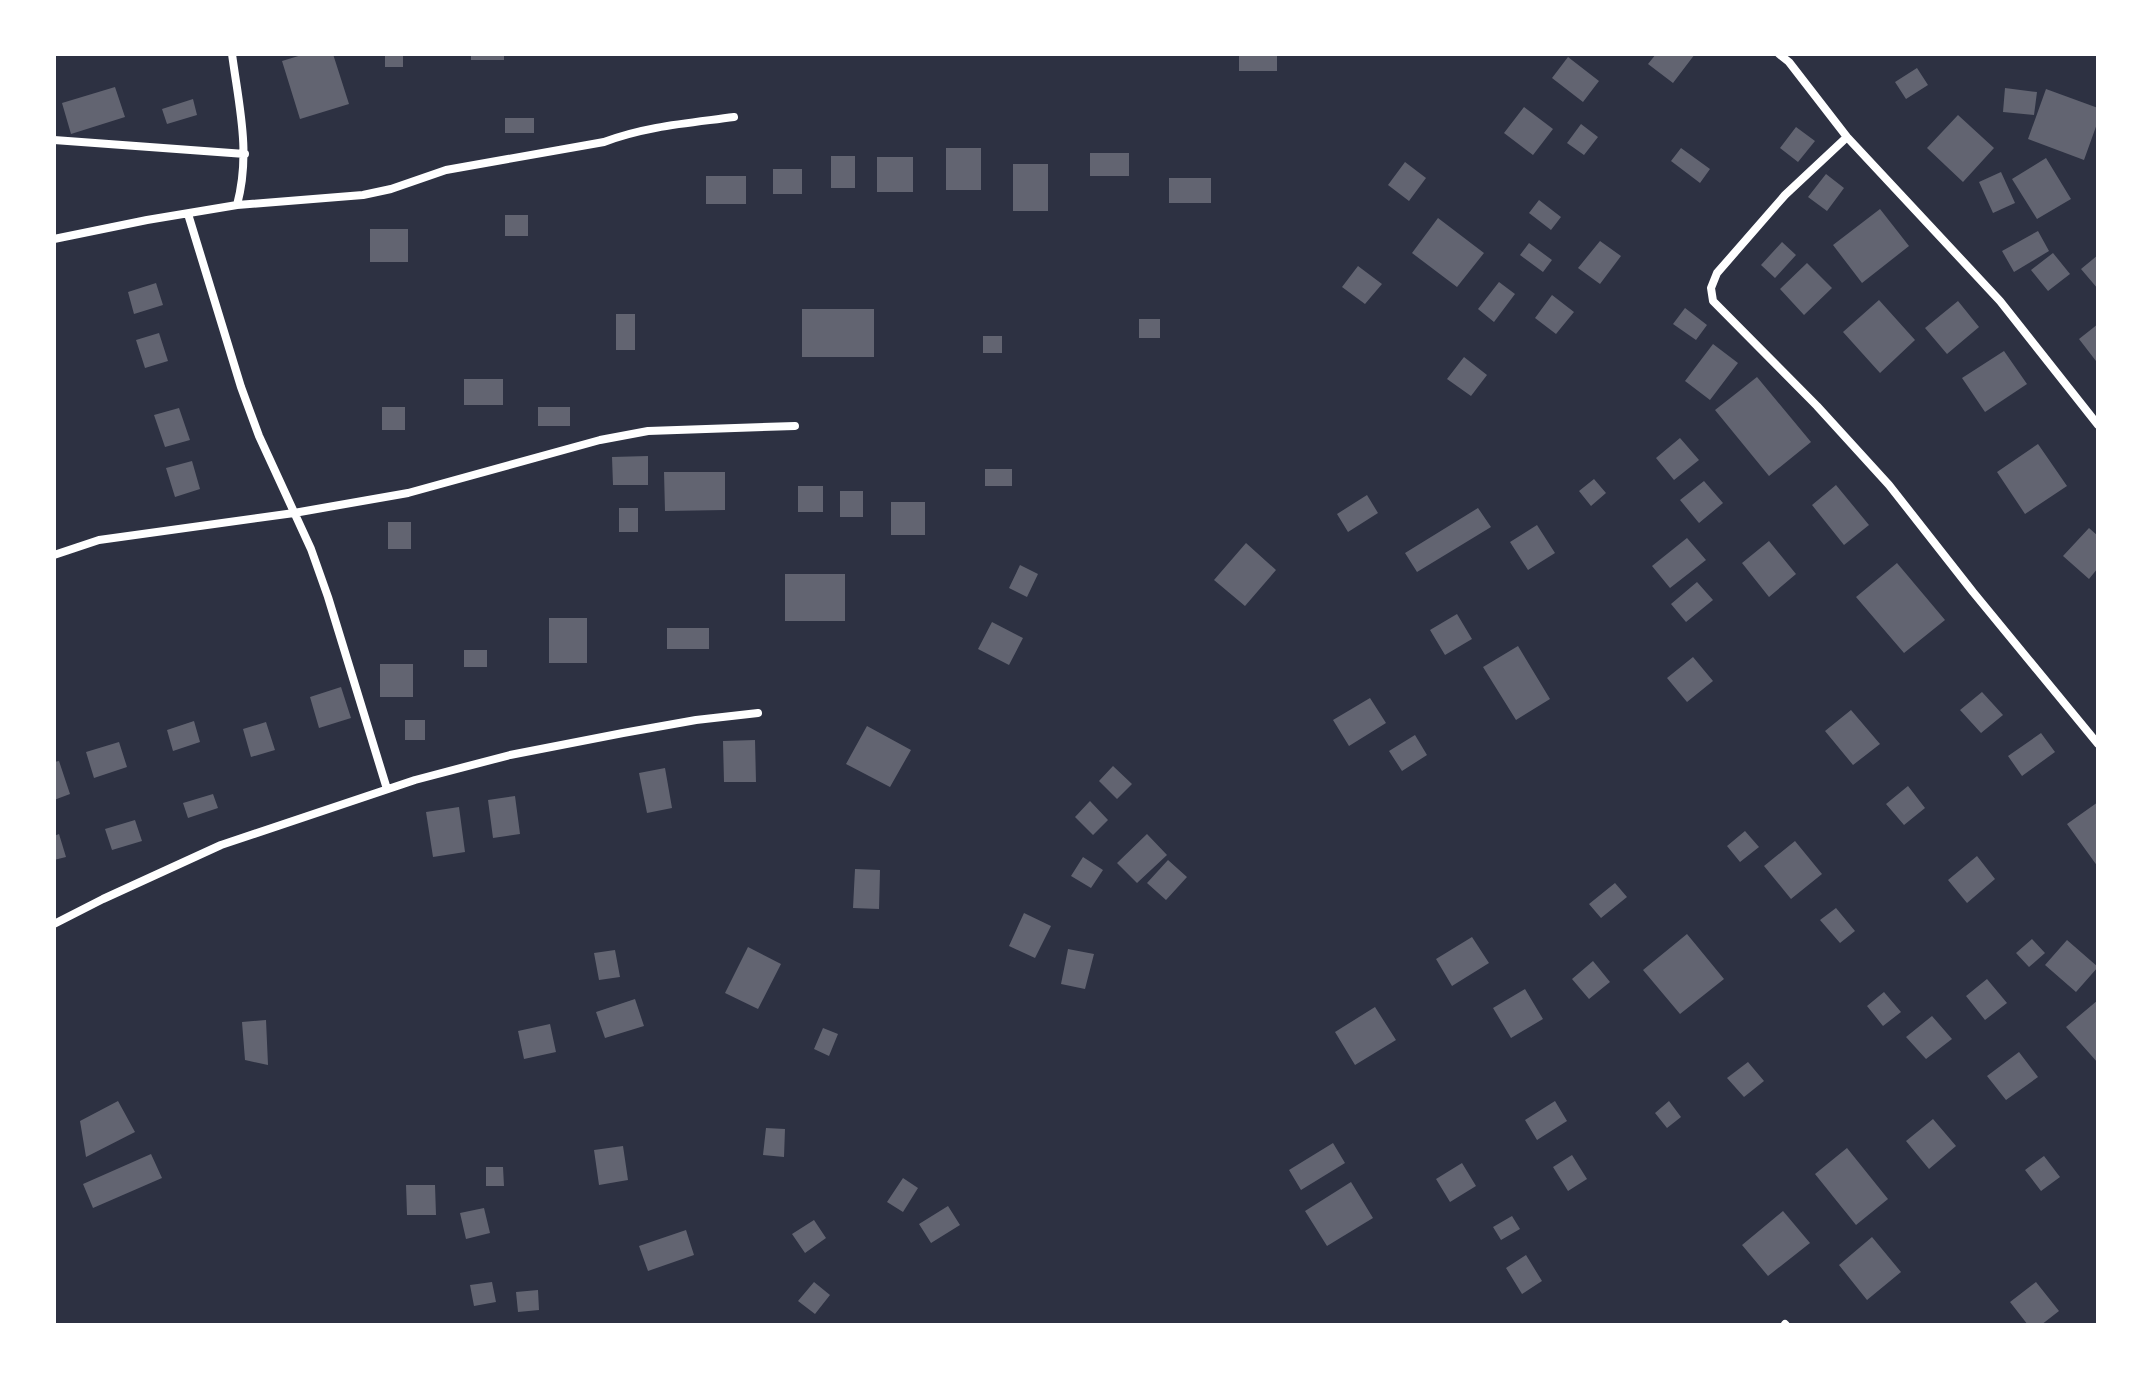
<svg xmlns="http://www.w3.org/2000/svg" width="2152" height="1379" viewBox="0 0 2152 1379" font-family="Overpass,sans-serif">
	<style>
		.building { fill: #626471 }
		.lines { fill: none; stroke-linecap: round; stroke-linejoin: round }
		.minor { stroke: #fff; stroke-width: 8 }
	</style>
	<rect width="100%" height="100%" fill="#2d3142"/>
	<path class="building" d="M305,54H333L349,104L300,119L282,61Z
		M385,54H403V67H385Z
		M471,54H504V60H471Z
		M1239,54H1277V71H1239Z
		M1656,54H1695L1673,83L1648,64Z
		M1568,57L1599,81L1583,102L1552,78Z
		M1917,68L1928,85L1906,99L1895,82Z
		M115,87L125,117L71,134L62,103Z
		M2005,88L2037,92L2034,115L2003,112Z
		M2046,89L2098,108V121L2084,160L2028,139Z
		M193,99L197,115L167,124L162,109Z
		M1524,107L1553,129L1533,155L1504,133Z
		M1958,115L1994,148L1963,182L1927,148Z
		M505,118H534V133H505Z
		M1581,124L1598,137L1584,155L1567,143Z
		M1796,127L1815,141L1798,162L1780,148Z
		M946,148H981V190H946Z
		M1681,148L1710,169L1700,183L1671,161Z
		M1090,153H1129V176H1090Z
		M831,156H855V188H831Z
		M877,157H913V192H877Z
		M2046,158L2071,199L2037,219L2012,179Z
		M1405,162L1426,178L1409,201L1388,185Z
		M1013,164H1048V211H1013Z
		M773,169H802V194H773Z
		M2001,172L2015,203L1993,213L1979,182Z
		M1826,174L1844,188L1827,211L1808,197Z
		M706,176H746V204H706Z
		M1169,178H1211V203H1169Z
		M1539,200L1561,217L1551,230L1529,213Z
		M1880,209L1909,246L1862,283L1833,245Z
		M505,215H528V236H505Z
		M1438,218L1484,253L1457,287L1412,253Z
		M370,229H408V262H370Z
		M2038,231L2049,251L2014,272L2002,251Z
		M1600,241L1621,256L1600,284L1578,268Z
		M1782,242L1796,255L1775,278L1761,265Z
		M1529,243L1552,260L1543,272L1520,255Z
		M2053,253L2070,274L2048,291L2031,270Z
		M2098,255V289L2081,269Z
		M1807,263L1832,288L1804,315L1780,289Z
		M1358,266L1382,284L1365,304L1342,287Z
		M1499,282L1515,294L1494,322L1478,309Z
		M156,283L163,305L134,314L128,292Z
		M1552,295L1574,312L1556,334L1535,318Z
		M1879,300L1915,340L1880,373L1843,332Z
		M1958,301L1979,327L1947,354L1925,328Z
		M1685,308L1707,325L1696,340L1673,324Z
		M802,309H874V357H802Z
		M616,314H635V350H616Z
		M1139,319H1160V338H1139Z
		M2098,324V360L2096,361L2079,339Z
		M159,333L168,361L145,368L136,340Z
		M983,336H1002V353H983Z
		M1713,344L1738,363L1710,400L1685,381Z
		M2004,351L2027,384L1985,412L1962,378Z
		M1464,357L1487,375L1471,396L1447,379Z
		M1757,377L1811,442L1769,476L1715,410Z
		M464,379H503V405H464Z
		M382,407H405V430H382Z
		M538,407H570V426H538Z
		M179,408L190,440L165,447L154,415Z
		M1680,438L1699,460L1674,480L1656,458Z
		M2038,444L2067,486L2025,514L1997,472Z
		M648,456V485H613L612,457Z
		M192,461L200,489L175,497L166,468Z
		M985,469H1012V486H985Z
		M664,472H725V510L665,511Z
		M1594,479L1606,493L1591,506L1579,491Z
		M1704,481L1723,503L1699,523L1680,500Z
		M1836,485L1869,525L1844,545L1812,505Z
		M798,486H823V512H798Z
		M840,491H863V517H840Z
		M1367,495L1378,513L1348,532L1337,514Z
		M891,502H925V535H891Z
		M619,508H638V532H619Z
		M1478,508L1491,527L1417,572L1405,553Z
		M388,522H411V549H388Z
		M1537,525L1555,553L1528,570L1510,542Z
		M2089,528L2098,536V568L2089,579L2063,556Z
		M1687,538L1706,560L1670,588L1652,566Z
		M1769,541L1796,574L1769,597L1742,563Z
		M1246,543L1276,570L1245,606L1214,580Z
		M1897,563L1945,620L1904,653L1856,597Z
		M1020,565L1038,574L1027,597L1009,588Z
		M785,574H845V621H785Z
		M1697,582L1713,600L1686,622L1671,604Z
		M1457,614L1472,639L1445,655L1430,630Z
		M549,618H587V663H549Z
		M992,622L1023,638L1009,665L978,649Z
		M667,628H709V649H667Z
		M1518,646L1550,699L1516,720L1483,667Z
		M464,650H487V667H464Z
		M1693,657L1713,681L1687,702L1667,678Z
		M380,664H413V697H380Z
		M341,687L351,718L319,728L310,697Z
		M1982,692L2003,715L1981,733L1960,710Z
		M1370,698L1386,723L1349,746L1333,720Z
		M1851,710L1880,744L1853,765L1825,731Z
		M405,720H425V740H405Z
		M194,721L200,742L173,751L167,730Z
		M266,722L275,750L251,757L243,729Z
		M867,726L911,750L890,787L846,764Z
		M2041,733L2055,752L2022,776L2008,756Z
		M1415,735L1427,755L1402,771L1389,751Z
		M755,740L756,782H724L723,741Z
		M119,742L127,767L94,778L86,752Z
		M59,761L70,794L54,800V762Z
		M1113,766L1132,784L1117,799L1099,781Z
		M665,768L672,808L647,813L639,773Z
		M1908,786L1925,808L1904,825L1886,804Z
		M213,794L218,808L188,818L183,803Z
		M515,796L520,834L493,838L488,800Z
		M1090,801L1108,820L1093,835L1075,817Z
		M2098,802V867L2067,824Z
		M459,807L465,852L433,857L426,812Z
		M135,820L142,841L112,850L105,829Z
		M1745,831L1759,847L1740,862L1727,846Z
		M59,834L66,857L54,860V836Z
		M1147,834L1167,855L1137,883L1117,863Z
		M1795,841L1822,874L1791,899L1764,866Z
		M1977,856L1995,879L1967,903L1948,880Z
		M1083,857L1103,870L1091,888L1071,876Z
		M1168,860L1187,877L1166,900L1147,883Z
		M855,869L880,870L879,909L853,908Z
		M1615,883L1627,897L1601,918L1589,904Z
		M1836,908L1855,931L1840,943L1820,920Z
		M1024,913L1051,926L1035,958L1009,946Z
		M1687,934L1724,979L1680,1014L1643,970Z
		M1472,937L1489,963L1452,986L1436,959Z
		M2032,939L2045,953L2029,967L2016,953Z
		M2067,940L2098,967L2076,992L2045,965Z
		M748,947L781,964L758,1009L725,993Z
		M1068,949L1094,954L1085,989L1061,984Z
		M615,950L620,977L599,980L594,953Z
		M1593,961L1610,982L1589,999L1572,979Z
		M1987,979L2007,1003L1985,1020L1966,996Z
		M1525,989L1543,1019L1511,1038L1493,1008Z
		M1884,992L1901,1012L1883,1026L1867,1006Z
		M635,999L644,1026L605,1038L596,1012Z
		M2098,1000V1063L2066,1027Z
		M1375,1007L1396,1040L1355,1065L1335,1032Z
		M1932,1016L1952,1039L1926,1059L1906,1037Z
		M266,1020L268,1065L245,1060L242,1022Z
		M550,1024L556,1052L524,1059L518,1031Z
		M823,1028L838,1034L829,1056L814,1049Z
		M2019,1052L2038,1077L2006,1100L1987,1076Z
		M1748,1062L1764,1081L1744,1097L1727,1078Z
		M118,1101L135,1132L86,1157L80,1121Z
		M1555,1101L1567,1121L1537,1140L1525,1120Z
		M1669,1101L1681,1117L1667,1128L1655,1113Z
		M1933,1119L1956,1146L1929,1169L1906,1141Z
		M766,1128L785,1129L784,1157L763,1155Z
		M1333,1143L1345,1163L1301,1190L1289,1170Z
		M623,1146L628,1180L599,1185L594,1150Z
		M1847,1148L1888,1199L1856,1225L1815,1174Z
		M151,1154L162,1178L93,1208L83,1184Z
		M1572,1155L1587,1179L1568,1191L1553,1167Z
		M2044,1156L2060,1177L2041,1191L2025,1170Z
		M1462,1163L1476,1186L1450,1202L1436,1179Z
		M486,1167H503L504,1186H486Z
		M903,1178L918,1188L903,1212L887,1202Z
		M1351,1182L1373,1218L1327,1246L1305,1211Z
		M406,1185H435L436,1215H407Z
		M948,1206L960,1225L931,1243L919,1224Z
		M484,1208L490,1233L466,1239L460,1213Z
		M1783,1211L1810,1243L1768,1276L1742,1245Z
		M1512,1216L1520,1229L1501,1240L1493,1227Z
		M814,1220L826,1238L805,1253L792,1234Z
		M686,1230L694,1255L648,1271L639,1246Z
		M1872,1237L1901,1272L1867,1300L1839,1265Z
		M1526,1255L1542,1281L1522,1294L1506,1268Z
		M492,1282L496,1302L474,1306L470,1285Z
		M814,1282L830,1295L815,1314L798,1301Z
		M2036,1282L2059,1311L2041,1325H2028L2010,1302Z
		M538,1290L539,1310L518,1312L516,1292Z"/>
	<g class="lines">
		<path class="minor" d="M232,54C239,106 251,153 237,205
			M1779,54L1789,62L1847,137L2000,301L2098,425
			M1847,137L1785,195L1717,273L1711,288L1713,301L1817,406L1889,485L1973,592L2098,744
			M54,140L245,154
			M188,214L241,387L259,436L311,549L328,597L387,789
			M54,239L147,220L237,205L363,195L391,189L446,170L604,142C646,126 690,123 734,117
			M54,555L99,540L294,513L408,493L600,440L648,431L795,426
			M54,924L103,899L221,845L415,780L510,755L623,733L696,720L758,713
			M1785,1324L1786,1325"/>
	</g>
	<rect width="2152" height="1379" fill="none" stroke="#ffffff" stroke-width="112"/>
</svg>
